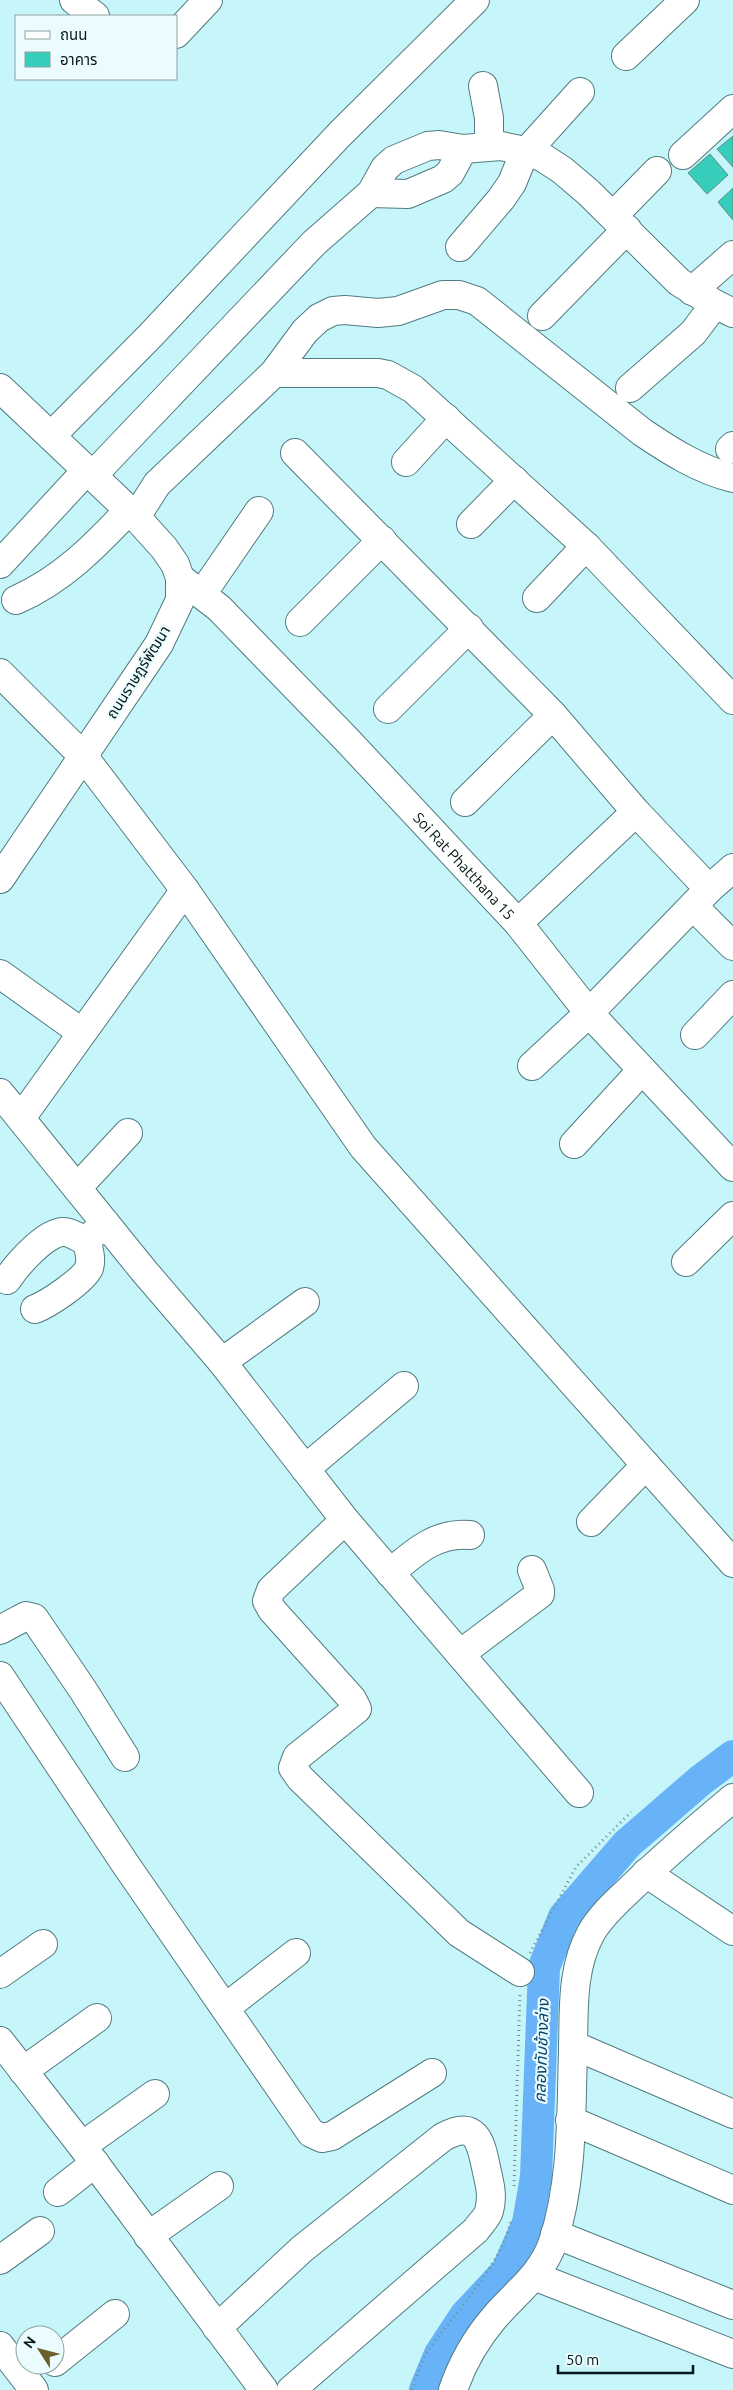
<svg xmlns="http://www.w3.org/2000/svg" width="733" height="2390" viewBox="0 0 733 2390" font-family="Ubuntu,'Noto Sans Thai',sans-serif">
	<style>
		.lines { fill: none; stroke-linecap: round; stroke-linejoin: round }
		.river { stroke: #68b3f8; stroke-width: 32 }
		.building { fill: #36cdba; stroke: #628c85 }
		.minor-casing { stroke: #517c81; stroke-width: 30 }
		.path { stroke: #6e9093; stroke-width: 3; stroke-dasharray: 1 4; stroke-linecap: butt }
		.minor { stroke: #fff; stroke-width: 28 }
		.labels { text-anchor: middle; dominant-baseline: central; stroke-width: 4.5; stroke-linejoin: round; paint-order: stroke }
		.street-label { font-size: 15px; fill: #061719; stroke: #eafcfe }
		.water-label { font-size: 16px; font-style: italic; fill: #04406b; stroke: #eafcfe }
	</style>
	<rect width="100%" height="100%" fill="#c6f5fa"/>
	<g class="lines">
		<path class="river" d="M425,2390L440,2354L465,2316L507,2271L528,2223L536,2177L544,1967L564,1917L627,1844L701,1780L733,1756"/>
	</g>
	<path class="building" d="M733,136V167L717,149Z
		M710,154L728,175L707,194L688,173Z
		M733,188V220L718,202Z"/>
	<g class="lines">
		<g class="minor-casing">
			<g id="minor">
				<path d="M74,0L95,16"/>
				<path d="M176,34L208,0"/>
				<path d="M626,56L685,0"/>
				<path d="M483,86L489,118V146"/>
				<path d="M526,152L580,92"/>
				<path d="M683,155L733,109"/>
				<path d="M371,193L408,194L443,179L450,173L463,149"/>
				<path d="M613,216L657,171"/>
				<path d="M460,247L501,199L512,183L525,151"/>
				<path d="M692,291L733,255"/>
				<path d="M542,316L627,229"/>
				<path d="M274,373H378L388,375L413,389L586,546L733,700"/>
				<path d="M0,388L136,517L164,548L175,564L180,578V600L159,644L0,879"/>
				<path d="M630,388L693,333L715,304"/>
				<path d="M51,436L150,336L340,134L475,0"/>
				<path d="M730,449L733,446"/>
				<path d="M295,453L553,715L636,812L709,889"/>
				<path d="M406,462L446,418"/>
				<path d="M93,475L314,243L371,193L385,168L394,160L428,146L439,145L463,149L501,146L525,151L542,157L562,170L588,192L679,282L715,304L733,313"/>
				<path d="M136,517L157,484L274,373L305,331L319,318L333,311L345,310L378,313L398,311L443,295H459L477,301L642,432C670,451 700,470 733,478"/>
				<path d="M471,524L514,480"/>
				<path d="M0,564L87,470"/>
				<path id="s1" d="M180,578L219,608L348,741L518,923L589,1013L733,1167"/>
				<path d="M202,594L259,511"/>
				<path d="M537,598L586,546"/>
				<path d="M16,600C62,580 95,546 129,510"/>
				<path d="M300,622L382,540"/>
				<path d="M0,673L84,757L185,890L363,1147L733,1563"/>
				<path d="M388,709L469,628"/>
				<path d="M465,802L553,715"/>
				<path d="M693,906L733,946"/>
				<path d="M518,923L636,812"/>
				<path d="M0,974L81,1032"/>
				<path d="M695,1035L733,995"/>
				<path d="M532,1066L589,1013L709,889L733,868"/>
				<path d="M0,1093L144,1271L222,1362L345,1520L579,1793"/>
				<path d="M21,1118L185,890"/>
				<path d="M574,1144L642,1070"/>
				<path d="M77,1188L128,1133"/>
				<path d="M686,1262L733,1216"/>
				<path d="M7,1280C16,1266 46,1231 64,1232C71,1232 79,1238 86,1241"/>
				<path d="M35,1309C48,1304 83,1281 89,1268C92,1259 89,1249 86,1241L105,1223"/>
				<path d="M222,1362L305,1302"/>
				<path d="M305,1469L404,1386"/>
				<path d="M345,1520L271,1590L267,1601L272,1610L352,1699L357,1709L297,1757L293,1768L300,1778L459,1933L520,1972"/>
				<path d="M591,1522L646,1465"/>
				<path d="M390,1573C415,1552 436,1532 470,1535"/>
				<path d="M0,1630L26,1616L34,1618L83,1690L125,1757"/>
				<path d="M460,1654L540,1594V1590L532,1570"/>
				<path d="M0,1676L126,1865L311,2133L322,2138L332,2136L432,2073"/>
				<path d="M646,1873L733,1931"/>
				<path d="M0,1974L43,1944"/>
				<path d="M225,2008L296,1953"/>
				<path d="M0,2041L82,2146L264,2390"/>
				<path d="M573,2045L733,2114"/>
				<path d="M23,2071L97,2018"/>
				<path d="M570,2120L733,2190"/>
				<path d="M82,2146L155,2094"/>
				<path d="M58,2192L95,2163"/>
				<path d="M555,2234L733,2305"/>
				<path d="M148,2236L219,2186"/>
				<path d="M0,2260L40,2231"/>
				<path d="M534,2276L733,2354"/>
				<path d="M217,2328L302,2249L443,2137C478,2118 481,2144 487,2172C490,2185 493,2197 489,2211C487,2218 480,2224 476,2230L291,2390"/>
				<path d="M0,2346L34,2390"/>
				<path d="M55,2362L115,2314"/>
				<path d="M453,2390C462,2364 476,2339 494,2318C515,2293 542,2275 553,2242C573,2181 571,2114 573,2051C574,2011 571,1969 591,1933C600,1917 615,1903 628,1891C662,1858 697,1828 733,1798"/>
			</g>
		</g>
		<path class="path" d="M530,1953L576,1867L631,1812
			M514,2186L520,1992
			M412,2390C416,2378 420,2365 426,2354C452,2315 501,2266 511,2221"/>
		<use href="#minor" class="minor"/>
	</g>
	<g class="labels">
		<g class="street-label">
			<text transform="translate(138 672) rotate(-58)">ถนนราษฏร์พัฒนา</text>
			<text stroke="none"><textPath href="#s1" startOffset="405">Soi Rat Phatthana 15</textPath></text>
		</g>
		<g class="water-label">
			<text transform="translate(541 2051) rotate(-88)">คลองทับช้างล่าง</text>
		</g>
	</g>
	<rect x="15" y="15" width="162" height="65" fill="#eafcfe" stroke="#8fa0a2"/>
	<rect x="25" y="31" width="25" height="8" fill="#ffffff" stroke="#8fa0a2"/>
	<text x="60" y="40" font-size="15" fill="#061719">ถนน</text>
	<rect x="25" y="52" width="25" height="15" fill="#36cdba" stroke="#8fa0a2"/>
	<text x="60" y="65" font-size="15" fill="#061719">อาคาร</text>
	<g transform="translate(40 2350) rotate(306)"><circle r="24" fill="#eafcfe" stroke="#8fa0a2"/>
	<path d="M0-4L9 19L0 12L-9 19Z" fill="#6b5f2c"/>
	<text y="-8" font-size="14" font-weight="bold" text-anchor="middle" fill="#061719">N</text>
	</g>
	<path d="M558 2365v8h135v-8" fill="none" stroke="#061719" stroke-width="2.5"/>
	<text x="566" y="2365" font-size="15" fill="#061719" stroke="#eafcfe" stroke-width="4" paint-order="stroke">50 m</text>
</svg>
